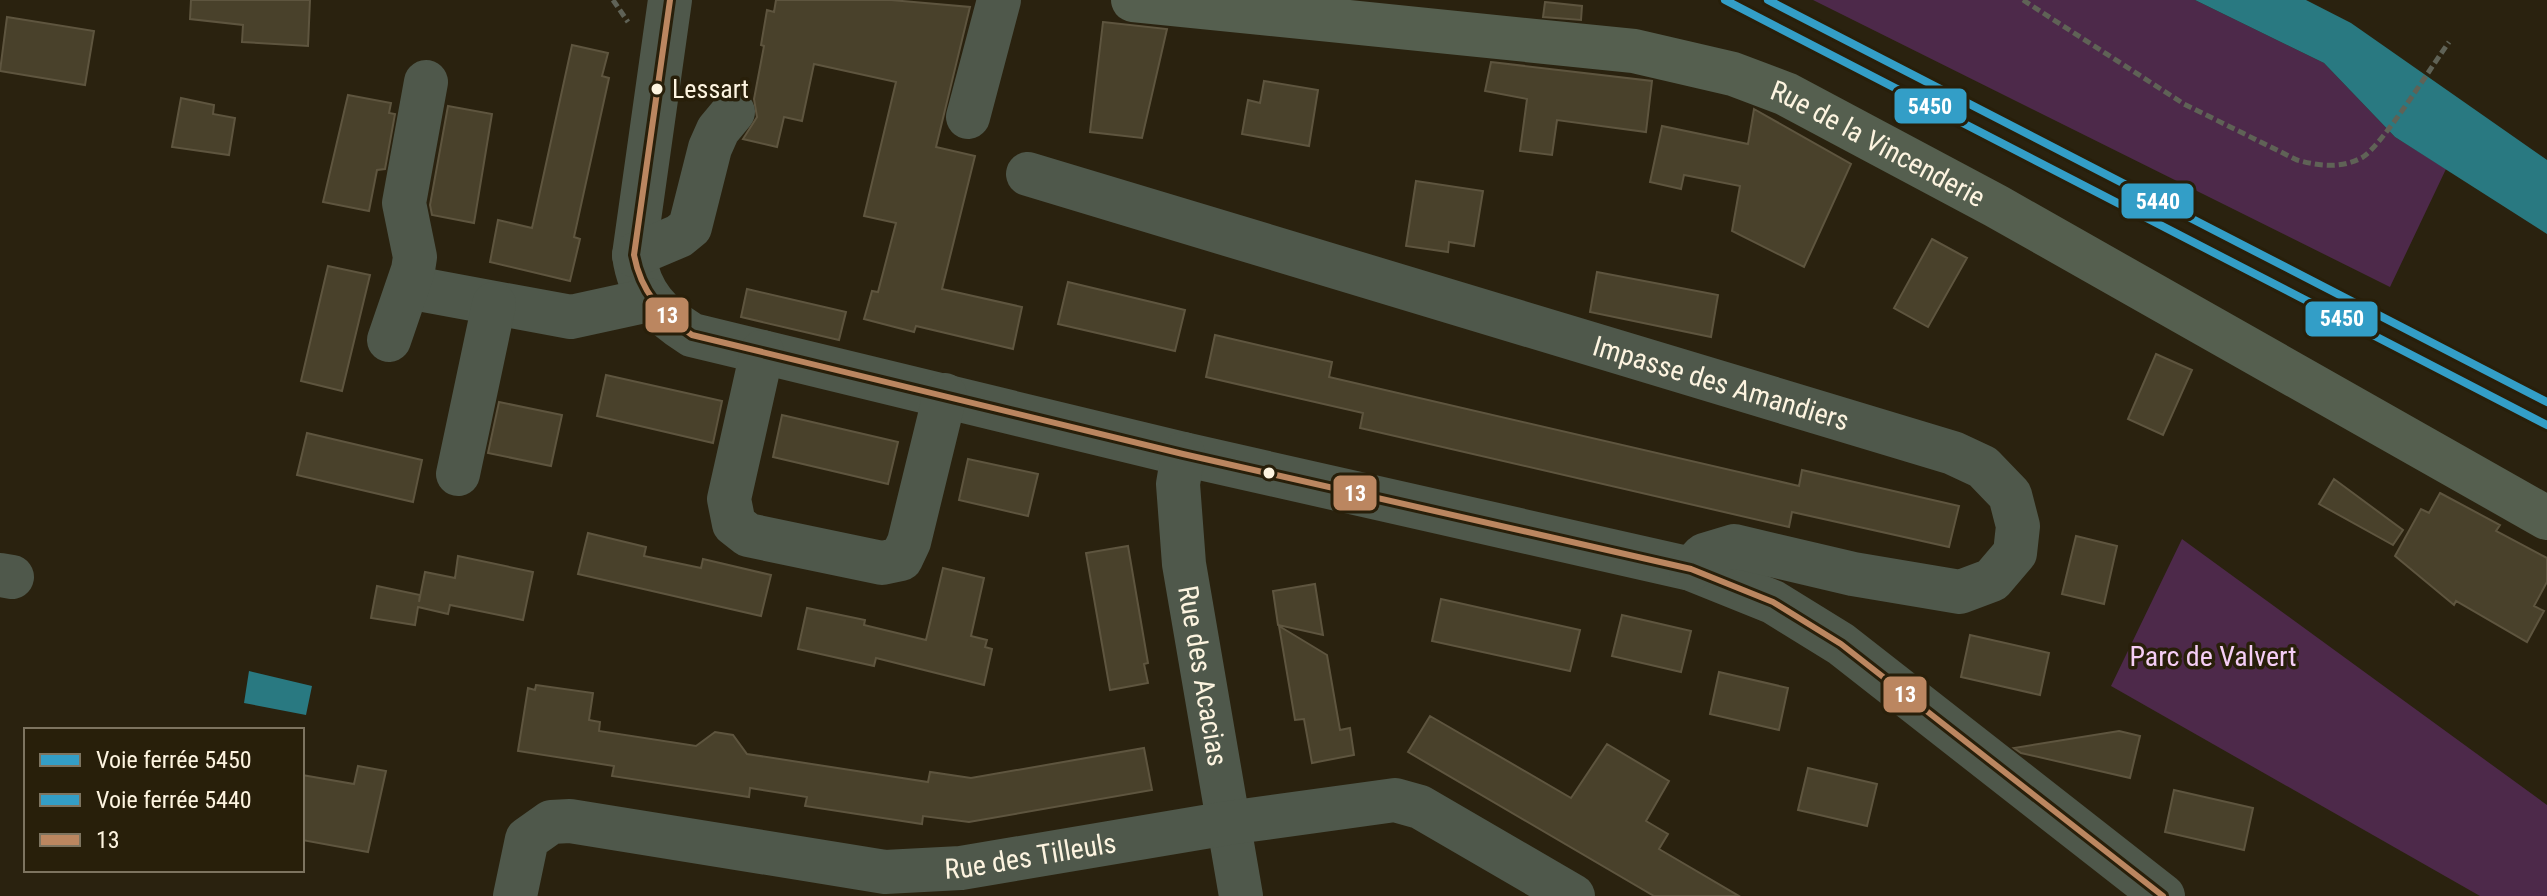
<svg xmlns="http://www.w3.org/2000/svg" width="2547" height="896" viewBox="0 0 2547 896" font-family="'Roboto Condensed',sans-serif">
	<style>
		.green { fill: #4d294a }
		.water { fill: #297981 }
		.building { fill: #49412b; stroke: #5e553f; stroke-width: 2 }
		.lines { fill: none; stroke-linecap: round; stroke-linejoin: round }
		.path { stroke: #5f6256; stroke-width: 5; stroke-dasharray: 8 4; stroke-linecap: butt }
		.minor { stroke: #4f584b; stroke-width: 44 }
		.major { stroke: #555f4f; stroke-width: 44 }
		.bus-1-casing { stroke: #281f0a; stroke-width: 12 }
		.bus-1 { stroke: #bb8660; stroke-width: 6 }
		.rail-1-casing { stroke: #281f0a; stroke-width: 14 }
		.rail-2-casing { stroke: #281f0a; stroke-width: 14 }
		.rail-1 { stroke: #339ec7; stroke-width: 8 }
		.rail-2 { stroke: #339ec7; stroke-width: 8 }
		.bus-dot { fill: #fdf4e0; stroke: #281f0a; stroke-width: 3 }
		.labels { text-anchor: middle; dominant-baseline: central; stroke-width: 7; stroke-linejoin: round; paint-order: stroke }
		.bus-label { font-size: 26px; fill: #fdf4e0; stroke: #281f0a; text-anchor: start }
		.street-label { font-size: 28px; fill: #fdf4e0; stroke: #281f0a }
		.park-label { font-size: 28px; fill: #f5cef5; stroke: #281f0a }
		.line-badge { stroke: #281f0a; stroke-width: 3 }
		.badge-label { font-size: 22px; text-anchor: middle; font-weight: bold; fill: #fff }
	</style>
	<rect width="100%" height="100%" fill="#2a220f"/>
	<path class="green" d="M1813,0H2195L2324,63L2395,137L2446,169L2390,287Z
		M2182,539L2547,805V896H2480L2111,686Z"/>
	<path class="water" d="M2195,0H2306L2351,23L2547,160V234L2395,137L2324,63Z
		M249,671L312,686L306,715L244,703Z"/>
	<path class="building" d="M191,0H310L308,46L242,42L243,25L190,19Z
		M776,0H891L970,7L936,147L975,156L942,289L1022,307L1013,349L916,326L914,332L864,319L872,291L878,292L896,223L864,216L896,82L814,64L802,121L784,117L777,147L743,139L757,117L754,99L764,46L761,45L767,10L774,12Z
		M1545,2L1582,6L1581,20L1543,17Z
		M7,17L94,31L85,85L0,71Z
		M1103,22L1167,29L1142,138L1090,132Z
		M572,45L608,53L602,76L609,78L574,237L580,239L570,281L490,262L498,220L532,228Z
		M1491,62L1652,81L1646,132L1557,120L1552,155L1520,151L1527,99L1485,91Z
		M1264,81L1318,90L1309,146L1242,134L1248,100L1260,103Z
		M348,95L391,103L389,113L395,114L385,169L377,170L369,211L323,202Z
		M181,98L214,105L213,114L235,118L229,155L172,147Z
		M448,106L492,114L474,223L432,215L430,205Z
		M1754,109L1851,164L1804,267L1732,231L1740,186L1684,175L1681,189L1650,182L1662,126L1748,144Z
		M1416,181L1483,191L1474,246L1449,242L1448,252L1406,246Z
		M1932,239L1967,258L1928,327L1894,308Z
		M328,266L370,275L342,391L301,381Z
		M1597,272L1718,295L1711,337L1590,312Z
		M1068,282L1185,310L1175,351L1058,324Z
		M747,289L846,312L839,340L741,317Z
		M1215,335L1332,362L1329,377L1799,486L1802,470L1959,506L1949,547L1792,512L1789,527L1360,428L1363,413L1206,377Z
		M2156,354L2192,370L2163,435L2128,419Z
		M606,375L722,401L713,443L597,416Z
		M499,402L562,415L551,466L488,453Z
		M782,415L898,442L888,484L773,457Z
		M307,433L422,460L413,502L297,475Z
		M968,459L1038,474L1028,516L959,500Z
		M2334,479L2403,530L2393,545L2319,504Z
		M2440,493L2500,525L2496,531L2547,558V582L2534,606L2544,611L2527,642L2456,601L2454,605L2395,556L2421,509L2429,513Z
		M588,533L646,547L644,556L701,568L703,559L771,575L761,616L578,574Z
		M2076,536L2117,546L2104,604L2062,594Z
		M1128,546L1148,663L1144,664L1148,683L1110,690L1086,553Z
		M458,556L533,572L523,620L450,605L448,614L418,607L415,625L371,618L377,586L420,595L419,602L425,572L455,578Z
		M943,568L984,578L971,636L987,640L985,647L992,649L984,685L876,658L874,666L798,649L807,608L865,620L864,625L926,640Z
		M1315,584L1323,635L1278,625L1273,591Z
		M1441,599L1580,630L1570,671L1432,641Z
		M1622,615L1691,631L1681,672L1612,656Z
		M1279,626L1327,655L1340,730L1350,728L1354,755L1312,763L1304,719L1295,720Z
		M1970,635L2049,653L2040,695L1961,677Z
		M1719,672L1788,688L1779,730L1710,714Z
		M536,685L593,693L589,720L600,722L599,731L696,746L715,732L733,735L747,754L928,782L930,772L971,778L1144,748L1152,790L969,822L923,816L922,824L805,806L807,797L750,788L749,797L612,776L614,766L518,751L528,688L535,690Z
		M1430,716L1571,798L1607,744L1669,781L1646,821L1668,834L1659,849L1739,896H1654L1408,752Z
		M2119,731L2140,736L2130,778L2021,753L2014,748Z
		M358,766L386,771L368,852L302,840V775L354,784Z
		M1808,768L1877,784L1867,826L1798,810Z
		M2174,790L2253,808L2244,850L2165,832Z"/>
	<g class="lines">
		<path class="path" d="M613,0L628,22
			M2023,0L2184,104L2297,160C2319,166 2342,169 2363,157C2382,145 2432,66 2449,42"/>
		<g class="minor">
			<path d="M670,0L634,255C639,294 660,315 692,335L1183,454L1691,569L1773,602L1841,644L2163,896"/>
			<path d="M968,117L999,0"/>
			<path id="s1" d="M1028,174L1953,453L1983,467L2010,495L2018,526L2015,553L1992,580L1960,592L1853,574L1734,546L1704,555L1691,569"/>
			<path d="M634,255L679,236L690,227L710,148L718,130L733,112"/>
			<path d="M408,287L571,317L649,300"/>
			<path d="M389,340L413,270L415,257L404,203L426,82"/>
			<path d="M762,352L729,499L734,524L748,535L882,563L901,559L909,542L945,395"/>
			<path id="s2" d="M1183,454L1178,484L1184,564L1241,896"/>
			<path d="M458,474L494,304"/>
			<path d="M0,575L12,577"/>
			<path id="s3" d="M515,896L527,839L551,822L570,821L885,872L961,868L1228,823L1395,800L1420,807L1573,896"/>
		</g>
		<path class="major" id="s4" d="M1133,0L1634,51L1733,74L1786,94L1996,206L2547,518"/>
		<g class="bus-1-casing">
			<path id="bus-1" d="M670,0L634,255C641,292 661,314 692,335L1183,454L1691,569L1773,602L1841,644L2163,896"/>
		</g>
		<use href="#bus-1" class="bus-1"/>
		<g class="rail-1-casing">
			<path id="rail-1" d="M1725,0L2547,425"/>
		</g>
		<g class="rail-2-casing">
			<path id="rail-2" d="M1768,0L2547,402"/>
		</g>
		<use href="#rail-1" class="rail-1"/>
		<use href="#rail-2" class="rail-2"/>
	</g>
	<g class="bus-dot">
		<circle cx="657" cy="89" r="7"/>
		<circle cx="1269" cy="473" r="7"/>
	</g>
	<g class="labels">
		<g class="bus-label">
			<text x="672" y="89">Lessart</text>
		</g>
		<g class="street-label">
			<text stroke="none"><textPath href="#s4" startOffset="766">Rue de la Vincenderie</textPath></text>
			<text stroke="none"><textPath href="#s1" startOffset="724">Impasse des Amandiers</textPath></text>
			<text stroke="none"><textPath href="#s2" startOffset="224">Rue des Acacias</textPath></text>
			<text stroke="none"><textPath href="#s3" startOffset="572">Rue des Tilleuls</textPath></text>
		</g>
		<g class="park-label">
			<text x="2213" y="656">Parc de Valvert</text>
		</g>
	</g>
	<g class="line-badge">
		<rect x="1893" y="87" width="75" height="38" rx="8" fill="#339ec7"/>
		<rect x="2120" y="182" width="75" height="38" rx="8" fill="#339ec7"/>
		<rect x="644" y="296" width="46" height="38" rx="8" fill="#bb8660"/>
		<rect x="2304" y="300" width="75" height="38" rx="8" fill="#339ec7"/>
		<rect x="1332" y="474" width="46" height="38" rx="8" fill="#bb8660"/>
		<rect x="1882" y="675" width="46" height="39" rx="8" fill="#bb8660"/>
	</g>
	<g class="badge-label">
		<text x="1930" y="114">5450</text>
		<text x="2158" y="209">5440</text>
		<text x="667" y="323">13</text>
		<text x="2342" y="326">5450</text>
		<text x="1355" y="501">13</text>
		<text x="1905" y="702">13</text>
	</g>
	<rect x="24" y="728" width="280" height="144" fill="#281f0a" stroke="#7d7460" stroke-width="2"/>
	<rect x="40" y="754" width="40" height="12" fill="#339ec7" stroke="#7d7460" stroke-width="2"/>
	<text x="96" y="768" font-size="24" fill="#fdf4e0">Voie ferrée 5450</text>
	<rect x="40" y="794" width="40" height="12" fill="#339ec7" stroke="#7d7460" stroke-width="2"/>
	<text x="96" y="808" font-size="24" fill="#fdf4e0">Voie ferrée 5440</text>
	<rect x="40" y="834" width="40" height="12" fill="#bb8660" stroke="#7d7460" stroke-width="2"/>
	<text x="96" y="848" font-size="24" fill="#fdf4e0">13</text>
</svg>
